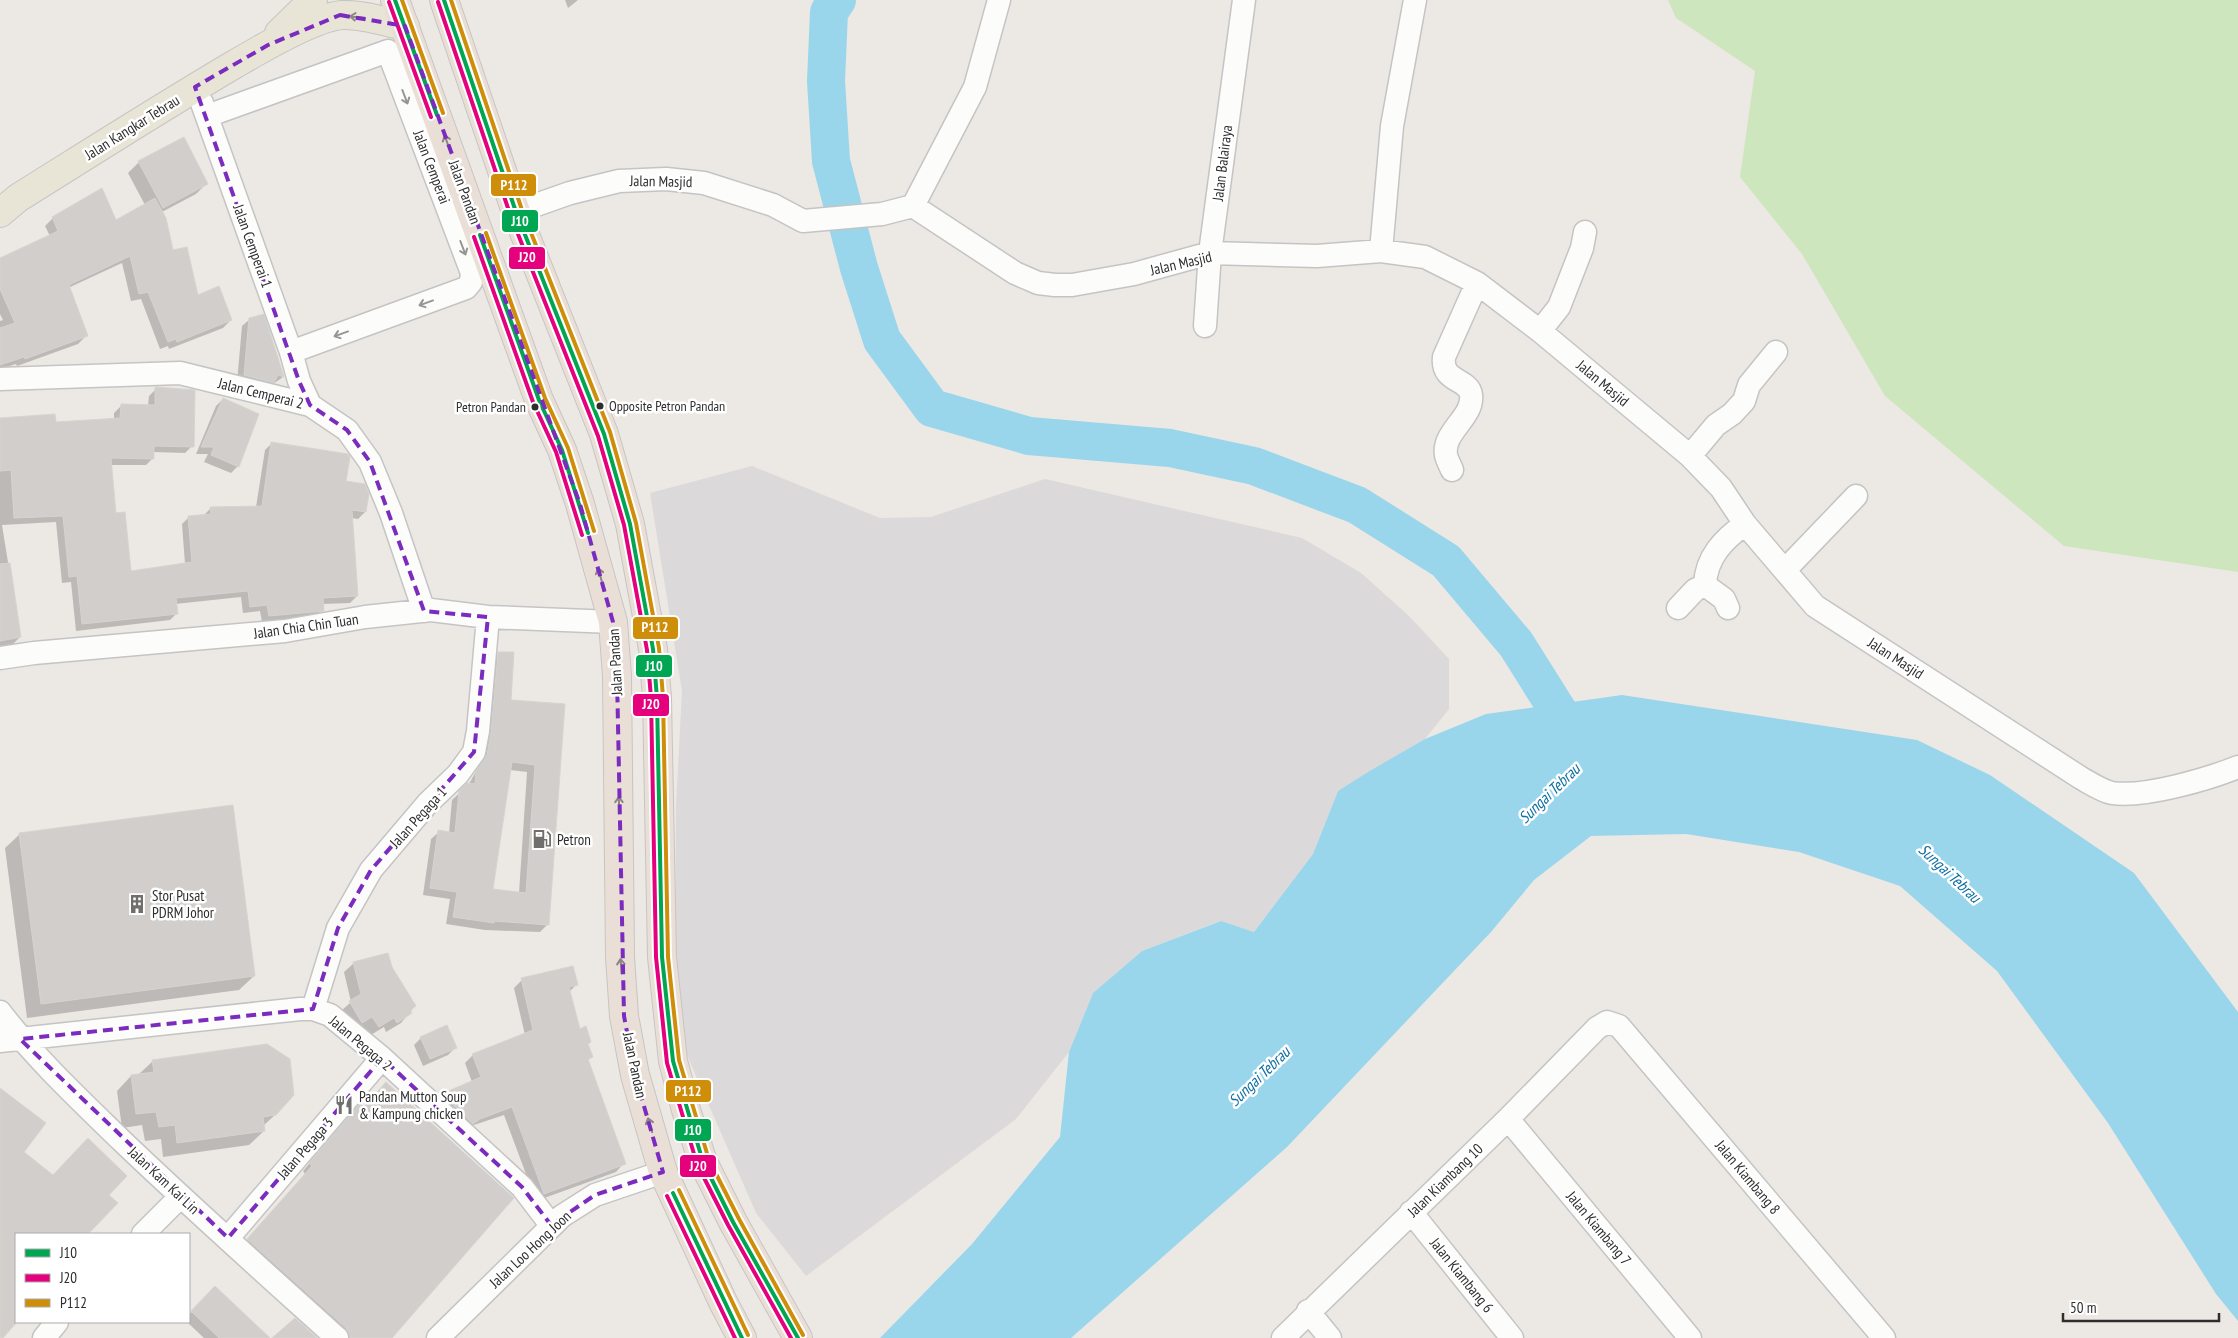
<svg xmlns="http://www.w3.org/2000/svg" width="2238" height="1338" viewBox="0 0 2238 1338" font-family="'PT Sans Narrow',sans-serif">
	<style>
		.industrial { fill: #dcd9db }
		.green { fill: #cee6be }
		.water { fill: #99d6ec }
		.shadow { fill: #0003; fill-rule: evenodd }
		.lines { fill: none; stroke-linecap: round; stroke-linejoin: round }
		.river { stroke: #99d6ec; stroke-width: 38 }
		.building { fill: #d1cecb; stroke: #d7d4d0; fill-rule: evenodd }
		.minor-casing { stroke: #c5c4c5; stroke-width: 25 }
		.major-casing { stroke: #c6c5c4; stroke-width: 30 }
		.highway-casing { stroke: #c6c5c4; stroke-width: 30 }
		.minor { stroke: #fcfcfb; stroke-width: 22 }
		.major { stroke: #e8e4d6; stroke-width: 28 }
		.highway { stroke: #eadfd6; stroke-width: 28 }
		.bus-1-casing { stroke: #fff; stroke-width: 8 }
		.bus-2-casing { stroke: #fff; stroke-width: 8 }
		.bus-3-casing { stroke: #fff; stroke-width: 8 }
		.bus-1 { stroke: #00a651; stroke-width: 4 }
		.bus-2 { stroke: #e5007d; stroke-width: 4 }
		.bus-3 { stroke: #cf8e09; stroke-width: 4 }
		.oneway { stroke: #8b8982 }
		.oneway2 { stroke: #959594 }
		.oneway3 { stroke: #8c8682 }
		.marked { fill: none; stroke: #7b2cbf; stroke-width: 4; stroke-dasharray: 10 6; stroke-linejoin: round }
		.bus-dot { fill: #2e2e2e; stroke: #fff; stroke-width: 2 }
		.labels { text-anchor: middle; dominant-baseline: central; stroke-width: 5; stroke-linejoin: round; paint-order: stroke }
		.bus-label { font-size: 14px; fill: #2e2e2e; stroke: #fff; text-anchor: start }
		.street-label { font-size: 15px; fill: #2e2e2e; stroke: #fff }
		.poi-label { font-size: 15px; fill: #2e2e2e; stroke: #fff; text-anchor: start }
		.water-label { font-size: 16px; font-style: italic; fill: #0d6fa3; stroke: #fff }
		.line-badge { stroke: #fff; stroke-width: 2 }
		.badge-label { font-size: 14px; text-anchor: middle; font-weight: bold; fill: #fff }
	</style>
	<rect width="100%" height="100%" fill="#ece8e4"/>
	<path class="industrial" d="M752,466L880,518L931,517L1045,479L1302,538L1361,573L1409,616L1449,659V709L1425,739L1338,791L1313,854L1254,932L1220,921L1142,951L1093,993L1069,1052L1016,1119L806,1276L756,1213L686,1053L675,956L676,806L682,691L650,493Z"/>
	<path class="green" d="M1668,0H2238V572L2064,546L1885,396L1802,254L1740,177L1755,71L1676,18Z"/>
	<path class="water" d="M1622,695L1917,740L1990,775L2134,873L2238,1012V1321L2216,1294L2108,1123L1997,971L1900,886L1799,852L1686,834L1591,836L1534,880L1491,932L1287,1147L1071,1338H880L972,1244L1060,1137L1069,1052L1093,993L1142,951L1221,921L1254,932L1313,854L1338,791L1368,772L1425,739L1486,714Z"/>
	<path class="shadow" d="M565,0H578L568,8Z
		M139,162L207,183L196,194L162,212L172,251L197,296L231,320L223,328L169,349L168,346L160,349L141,299L131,301L122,263L68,288L86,336L78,344L17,366L16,364L0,369V321L3,320L0,314V259L50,236L45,226L53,218L116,222L145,205L128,173Z
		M263,316L283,377L266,389L237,382L242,326L250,319Z
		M156,389L192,446L185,453L153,452V458L146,465H110L115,514L130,572L185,564L182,524L189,517L203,516L210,509L256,507L265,450L272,443L345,482L365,512L358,519L352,518L357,596L350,603L322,604V610L315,617L262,622L260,611L243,613L241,597L175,604L177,613L170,620L76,631L71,582L62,583L56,522L2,525L20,637L13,644L0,646V419L54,424L114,420V413L121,406H148L149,396Z
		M223,399L238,466L231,473L204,462L208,454H196L216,406Z
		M499,653L510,701L563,705L548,924L540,932L485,930L446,924L450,899L423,895L431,839L439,832L449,833L452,800L469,784L480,764L484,741L491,661ZM510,770L527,772L519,893L492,890Z
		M20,834L254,976L239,990L27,1018L5,848Z
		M354,963L391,968L415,1006L401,1023L386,1032L384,1027L369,1036L362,1025L352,1032L340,1012L351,1002L344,972Z
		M522,980L577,984L569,992L579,1031L591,1057L587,1061L624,1163L616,1172L536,1201L504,1115L471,1126L438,1101L446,1093L472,1082L465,1063L473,1055L525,1035L514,988Z
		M421,1038L455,1048L448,1055L423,1066L414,1045Z
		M153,1061L275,1115L263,1126L264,1131L249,1145L163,1157L161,1139L145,1141L142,1125L122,1128L117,1091L131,1076L138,1075Z
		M0,1088L23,1152L53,1177L107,1195L116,1203L87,1234H16V1321L2,1338H0Z
		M353,1112L390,1338H340L241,1248L305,1174L303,1171Z
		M215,1287L268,1338H204L187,1322L189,1315Z"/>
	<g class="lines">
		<path class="river" d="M837,0L829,12L826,81L831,161L859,268L882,340L932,408L1029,436L1170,448L1254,466L1357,505L1446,561L1516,644L1582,749"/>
	</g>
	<path class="building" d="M184,137L208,184L163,208L138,161Z
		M102,188L116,220L155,198L166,218L173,250L187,247L198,295L219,286L232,320L177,342L176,339L168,342L148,292L139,294L130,256L69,285L88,336L25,359L24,357L0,365V328L15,323L0,289V258L58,231L52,217Z
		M264,314L284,377L278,375L274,383L244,375L249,318Z
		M155,387L195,390L194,447L154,446V459L111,458L116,513L125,512L131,571L192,562L188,516L211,514L210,507L262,506L271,442L348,454L350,457L346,481L365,484L369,494L366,512L352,510L358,596L323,598L324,611L269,616L267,605L250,607L248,591L176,598L178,614L82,624L77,576L69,577L63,516L14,518L11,470L0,471V418L55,414L56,422L120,418L121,404L155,405Z
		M223,398L259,414L239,467L211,455L214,447H201Z
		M10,563L21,637L0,641V564Z
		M498,652H514L511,700L565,704L549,925L494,921V923L453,917L457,892L430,888L438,830L455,833L459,791L467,783L475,784L476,771L487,755L491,732ZM512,762L535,765L526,893L493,889Z
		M233,805L255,976L41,1004L19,833Z
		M388,953L392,967L416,1006L410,1010L412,1013L397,1023L394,1018L379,1027L372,1017L362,1023L349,1001L361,994L353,962Z
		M573,966L578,985L569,987L580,1029L586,1026L591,1042L588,1044L593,1057L588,1059L626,1164L544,1194L512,1107L480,1119L473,1124L450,1102L446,1092L481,1077L472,1054L533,1030L521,978Z
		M447,1025L457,1048L430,1059L420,1037Z
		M267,1044L290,1059L294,1095L276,1115L263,1117L265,1131L177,1143L175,1125L159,1127L156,1112L136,1114L131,1075L154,1072L152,1060Z
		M386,1082L514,1198L392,1338H350L346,1328L247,1239L312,1166L309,1163L360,1103L364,1107Z
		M0,1088L46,1123L24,1152L53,1175L88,1138L127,1176L109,1195L118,1203L88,1234H16V1323L3,1338H0Z
		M215,1286L270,1338H219L191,1311Z
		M295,1318L317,1338H272Z"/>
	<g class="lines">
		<g class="minor-casing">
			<path id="minor" d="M202,103L291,352L299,381L310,405
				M207,116L388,51L472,273L471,282L466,288L291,352
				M913,206L975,87L999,0
				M516,212L570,193L619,181L666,179L704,183L773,205L803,221L882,214L913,206L1015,273L1038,283L1055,285H1072L1134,274L1210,253L1317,256L1381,251L1425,257L1477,283L1540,331L1690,456L1721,488L1745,524L1815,606L2081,778C2090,783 2102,791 2112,793C2144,798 2208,779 2238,767
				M1381,251L1392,126L1415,0
				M1205,326L1210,253L1244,0
				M1540,331L1559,307L1582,248L1585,232
				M0,379L180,373L310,405L347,430L370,462L391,513L424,611
				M1690,456L1716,425L1732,414L1744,401L1749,385L1776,352
				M1452,470C1450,465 1447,460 1446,455C1442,432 1474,417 1471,395C1469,378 1441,383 1444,357L1477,283
				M1785,570L1856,496
				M1678,608L1695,590L1705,585
				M1728,608L1724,599L1705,585C1706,557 1724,539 1745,524
				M0,658L34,653L285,631L365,617L431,610L488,617L613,622
				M313,1009L338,928L371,870L427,804L458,774L474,752L478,731L488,617
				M0,1012C36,1059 80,1100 122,1141C192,1208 265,1273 337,1338
				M0,1041L300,1009H313L330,1015L382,1058L522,1187L551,1225
				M1508,1119L1690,1338
				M1411,1212L1512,1338
				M143,1234L180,1197
				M228,1238L382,1058
				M1308,1311L1330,1338
				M44,1338L57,1322
				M438,1338L562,1216L595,1195L663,1172
				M1283,1338L1508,1119L1597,1028L1607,1022L1619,1026L1884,1338"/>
		</g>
		<g class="major-casing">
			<path id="major" d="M279,33L313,0
				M0,213L18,198C90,153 162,107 235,64C259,50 314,17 342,15C363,14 385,22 405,26"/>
		</g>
		<g class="highway-casing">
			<path id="highway" d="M395,0L539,400L562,450L580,504L613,622L617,676L620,957L624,1016L635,1075L663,1172L723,1302L742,1338
				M444,0L516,212L604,434L630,524L653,649L657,698L662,957L673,1061L686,1110L703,1162L733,1222L798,1338"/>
		</g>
		<use href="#minor" class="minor"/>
		<use href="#major" class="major"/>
		<use href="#highway" class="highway"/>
		<g class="bus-1-casing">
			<path id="bus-1" d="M395,0L437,115
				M444,0L516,212L604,434L630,524L653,649L657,698L662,957L673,1061L703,1162L733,1222L798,1338
				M480,235L539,400L562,450L588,533
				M673,1193L742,1338"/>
		</g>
		<g class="bus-2-casing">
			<path id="bus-2" d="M389,2L431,117
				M438,2L510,214L598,436L624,525L647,650L651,698L656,957L667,1063L697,1164L728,1225L791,1338
				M474,237L533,402L556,452L582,535
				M667,1196L735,1338"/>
		</g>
		<g class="bus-3-casing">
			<path id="bus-3" d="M402,0L443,113
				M451,0L522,210L610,432L636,523L659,648L663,697L668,957L679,1060L709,1160L739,1219L803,1335
				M486,233L545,398L568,448L594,531
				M679,1190L748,1335"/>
		</g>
		<use href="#bus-1" class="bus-1"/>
		<use href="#bus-2" class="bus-2"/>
		<use href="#bus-3" class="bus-3"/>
	</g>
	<defs><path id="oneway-shaft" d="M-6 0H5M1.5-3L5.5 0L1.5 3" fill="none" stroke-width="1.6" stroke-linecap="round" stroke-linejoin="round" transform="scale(1.25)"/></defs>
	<use class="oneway" href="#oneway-shaft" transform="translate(357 17) rotate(-174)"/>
	<g class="oneway2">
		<use href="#oneway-shaft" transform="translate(405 97) rotate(69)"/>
		<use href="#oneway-shaft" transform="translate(463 248) rotate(69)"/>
		<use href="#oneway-shaft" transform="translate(426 303) rotate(160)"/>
		<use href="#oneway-shaft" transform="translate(341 334) rotate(160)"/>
	</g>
	<g class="oneway3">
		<use href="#oneway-shaft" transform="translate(447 142) rotate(-110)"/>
		<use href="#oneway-shaft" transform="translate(600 575) rotate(-106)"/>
		<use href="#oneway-shaft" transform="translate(619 804) rotate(-91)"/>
		<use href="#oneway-shaft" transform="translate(621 966) rotate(-94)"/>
		<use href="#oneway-shaft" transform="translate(650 1125) rotate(-107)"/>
	</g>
	<path class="marked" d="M340,15L405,26L580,504L613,622L617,676L624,1016L635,1075L663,1172L595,1195L551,1225L522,1187L382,1058L228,1238L20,1039L313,1009L338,928L371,870L474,752L488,617L424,611L370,462L347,430L310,405L299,381L195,87L268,45Z"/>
	<defs>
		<g id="fuel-bare" transform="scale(1.5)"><path d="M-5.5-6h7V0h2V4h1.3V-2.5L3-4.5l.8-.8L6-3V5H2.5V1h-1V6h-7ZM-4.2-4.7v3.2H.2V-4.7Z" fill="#706f6e" stroke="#fff" stroke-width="2.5" paint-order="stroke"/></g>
		<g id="building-bare" transform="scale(1.5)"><path d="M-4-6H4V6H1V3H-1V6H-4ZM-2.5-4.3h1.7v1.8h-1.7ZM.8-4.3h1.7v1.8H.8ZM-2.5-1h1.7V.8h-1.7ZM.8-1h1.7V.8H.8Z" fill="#706f6e" stroke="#fff" stroke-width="2.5" paint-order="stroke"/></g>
		<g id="restaurant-bare" transform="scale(1.5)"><path d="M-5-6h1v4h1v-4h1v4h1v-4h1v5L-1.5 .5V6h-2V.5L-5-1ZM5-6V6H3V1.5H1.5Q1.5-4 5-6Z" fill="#706f6e" stroke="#fff" stroke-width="2.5" paint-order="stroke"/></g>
	</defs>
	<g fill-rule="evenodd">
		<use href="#fuel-bare" x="542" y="839"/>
		<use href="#building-bare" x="137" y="904"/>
		<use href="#restaurant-bare" x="344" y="1105"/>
	</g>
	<g class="bus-dot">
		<circle cx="600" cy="406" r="4.5"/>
		<circle cx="535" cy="407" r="4.5"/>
	</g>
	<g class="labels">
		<g class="bus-label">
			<text x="609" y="406">Opposite Petron Pandan</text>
			<text x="526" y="407" text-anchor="end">Petron Pandan</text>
		</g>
		<g class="street-label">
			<text transform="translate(132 127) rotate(-32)">Jalan Kangkar Tebrau</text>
			<text transform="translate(1222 163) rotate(-83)">Jalan Balairaya</text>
			<text transform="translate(432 167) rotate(69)">Jalan Cemperai</text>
			<text transform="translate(661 181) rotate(1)">Jalan Masjid</text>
			<text transform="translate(465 192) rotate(70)">Jalan Pandan</text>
			<text transform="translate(253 246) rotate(70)">Jalan Cemperai 1</text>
			<text transform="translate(1181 263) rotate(-13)">Jalan Masjid</text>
			<text transform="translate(1603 383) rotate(40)">Jalan Masjid</text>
			<text transform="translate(261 393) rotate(14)">Jalan Cemperai 2</text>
			<text transform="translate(306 626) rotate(-8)">Jalan Chia Chin Tuan</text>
			<text transform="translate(1896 658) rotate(33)">Jalan Masjid</text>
			<text transform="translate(615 662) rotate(-93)">Jalan Pandan</text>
			<text transform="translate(418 817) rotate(-48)">Jalan Pegaga 1</text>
			<text transform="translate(361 1043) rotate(40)">Jalan Pegaga 2</text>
			<text transform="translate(635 1065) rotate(78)">Jalan Pandan</text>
			<text transform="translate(305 1148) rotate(-49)">Jalan Pegaga 3</text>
			<text transform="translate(1748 1177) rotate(50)">Jalan Kiambang 8</text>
			<text transform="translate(164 1180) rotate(43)">Jalan Kam Kai Lin</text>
			<text transform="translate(1445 1180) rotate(-44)">Jalan Kiambang 10</text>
			<text transform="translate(1599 1228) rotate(50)">Jalan Kiambang 7</text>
			<text transform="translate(530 1249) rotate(-43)">Jalan Loo Hong Joon</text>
			<text transform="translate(1462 1275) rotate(51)">Jalan Kiambang 6</text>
		</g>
		<g class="poi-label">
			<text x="557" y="839">Petron</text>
			<text x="152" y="895">Stor Pusat<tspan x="152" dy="17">PDRM Johor</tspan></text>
			<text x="359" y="1096">Pandan Mutton Soup<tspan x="359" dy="17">&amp; Kampung chicken</tspan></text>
		</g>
		<g class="water-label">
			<text transform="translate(1549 793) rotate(-44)">Sungai Tebrau</text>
			<text transform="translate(1950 873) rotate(43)">Sungai Tebrau</text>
			<text transform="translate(1259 1076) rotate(-44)">Sungai Tebrau</text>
		</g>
	</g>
	<g class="line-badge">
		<rect x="490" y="173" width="47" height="24" rx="5" fill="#cf8e09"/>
		<rect x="501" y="209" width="38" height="24" rx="5" fill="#00a651"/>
		<rect x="508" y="246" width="38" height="24" rx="5" fill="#e5007d"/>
		<rect x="632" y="616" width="47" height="24" rx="5" fill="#cf8e09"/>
		<rect x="635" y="654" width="38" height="24" rx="5" fill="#00a651"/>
		<rect x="632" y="693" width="38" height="24" rx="5" fill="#e5007d"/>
		<rect x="665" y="1079" width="47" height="24" rx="5" fill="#cf8e09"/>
		<rect x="674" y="1118" width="38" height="24" rx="5" fill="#00a651"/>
		<rect x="679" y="1154" width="38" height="24" rx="5" fill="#e5007d"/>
	</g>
	<g class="badge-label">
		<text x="514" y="190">P112</text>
		<text x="520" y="226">J10</text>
		<text x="527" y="262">J20</text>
		<text x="655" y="632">P112</text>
		<text x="654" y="671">J10</text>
		<text x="651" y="709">J20</text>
		<text x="688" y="1096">P112</text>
		<text x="693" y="1135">J10</text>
		<text x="698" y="1171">J20</text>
	</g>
	<rect x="15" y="1233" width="175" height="90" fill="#ffffff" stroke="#ababab"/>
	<rect x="25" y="1249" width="25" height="8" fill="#00a651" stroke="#ababab"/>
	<text x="60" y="1258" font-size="15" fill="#2e2e2e">J10</text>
	<rect x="25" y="1274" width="25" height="8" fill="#e5007d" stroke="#ababab"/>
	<text x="60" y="1283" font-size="15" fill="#2e2e2e">J20</text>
	<rect x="25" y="1299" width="25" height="8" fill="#cf8e09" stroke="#ababab"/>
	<text x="60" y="1308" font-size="15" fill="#2e2e2e">P112</text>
	<path d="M2063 1313v8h156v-8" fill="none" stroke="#2e2e2e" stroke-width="2.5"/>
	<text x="2070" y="1313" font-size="15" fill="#2e2e2e" stroke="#ffffff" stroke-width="4" paint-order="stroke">50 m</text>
</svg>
